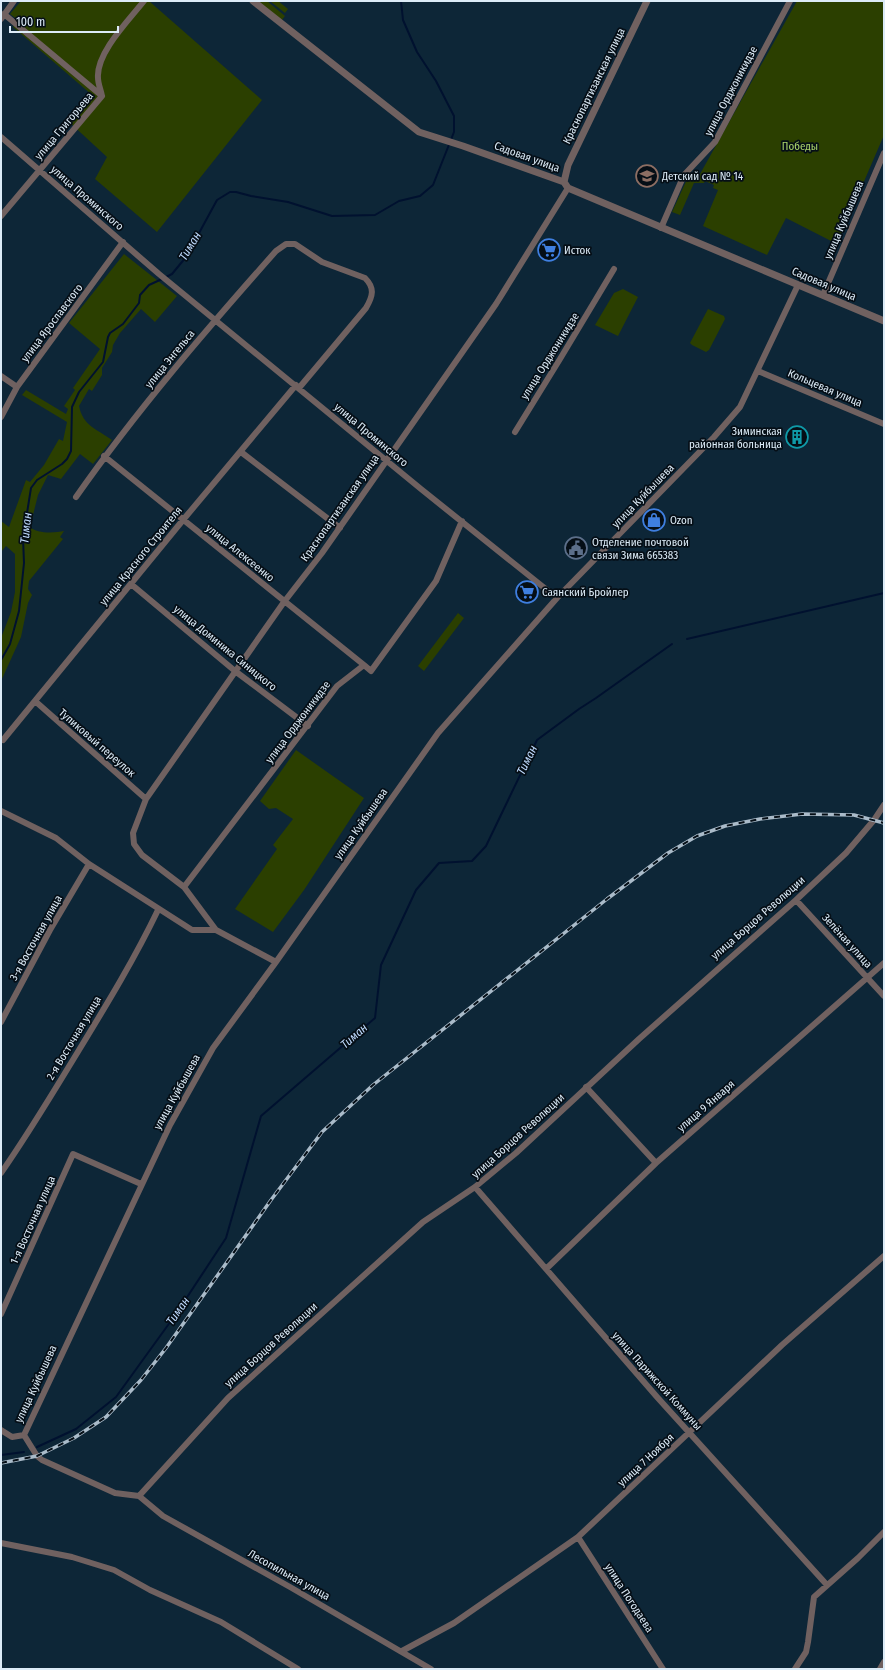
<svg xmlns="http://www.w3.org/2000/svg" width="885" height="1670" viewBox="0 0 885 1670" font-family="'Fira Sans Condensed',sans-serif">
	<style>
		.green { fill: #2b3f00 }
		.lines { fill: none; stroke-linecap: round; stroke-linejoin: round }
		.stream { stroke: #00112f; stroke-width: 2 }
		.minor { stroke: #706160; stroke-width: 6 }
		.tertiary { stroke: #706160; stroke-width: 7 }
		.rail-casing { stroke: #aabbc9; stroke-width: 3.5 }
		.rail { stroke: #050e16; stroke-width: 2; stroke-dasharray: 6; stroke-linecap: butt }
		.labels { text-anchor: middle; dominant-baseline: central; stroke-width: 3.5; stroke-linejoin: round; paint-order: stroke }
		.street-label { font-size: 11px; fill: #dcebf7; stroke: #050e16 }
		.park-label { font-size: 11px; fill: #abd46b; stroke: #050e16 }
		.poi-label { font-size: 11px; fill: #dcebf7; stroke: #050e16; text-anchor: start }
		.water-label { font-size: 12px; font-style: italic; fill: #bed9fc; stroke: #050e16 }
	</style>
	<rect width="100%" height="100%" fill="#0d2637"/>
	<path class="green" d="M21,1H149L262,100L157,232L95,179L107,157L68,121L92,95L13,27L18,20L10,14Z
		M257,1H267L285,16L281,21Z
		M270,1H278L288,9L285,13Z
		M797,1H884V135L837,244L786,218L767,255L703,226L718,190L713,188L714,185L705,181L704,183H694L680,215L672,212L689,175L700,174Z
		M124,254L177,296L155,322L141,309L120,333L113,345L112,352L102,368V375L92,391L89,389L79,406C83,426 97,429 112,440L93,464L80,454L61,479L48,475L38,495L30,527C37,534 55,533 64,531L60,537L63,539L29,581L28,589L32,595L28,603L21,637L1,681V638L11,612L15,592V554L6,546L1,552V521L9,527L26,480L30,482L44,465L59,439L63,441L67,422L22,395L26,390L66,414L68,409L64,406L75,390L73,388L100,349L69,323Z
		M623,289L638,297L618,336L595,325L614,293Z
		M708,309L724,316L725,319L709,350L706,352L692,345L690,343Z
		M458,613L464,618L424,671L418,666Z
		M296,750L364,798L304,890L273,932L235,909L277,849L273,845L293,819L276,808L269,809L260,801Z"/>
	<g class="lines">
		<path class="stream" d="M166,277L172,274L186,257L217,200L230,192H236L251,196L288,202L332,216L375,215L399,201L420,196L433,185L454,132V116L436,81L417,52L403,20L401,1
			M687,639L884,593
			M1,660L10,644L19,611L24,563L23,538L31,488L37,480L62,464L67,459L71,451L72,407L79,392L103,362L108,337L110,333L123,324L139,303L140,295L149,285L162,279
			M37,1447L76,1429L116,1397L176,1314L226,1238L261,1116L375,1018L381,965L416,890L439,863L472,861L486,846L537,740L579,709L596,698L672,644
			M1,1455L24,1452"/>
		<path class="minor" d="M4,14L102,96
			M1,19L14,1
			M1,137L159,274L421,489L557,598
			M1,216L102,96C101,90 98,84 98,78C96,53 129,20 144,1
			M661,228L684,175L715,142L790,1
			M823,295L884,153
			M758,371L884,424
			M1,376L17,387
			M1,417L17,387L123,242
			M515,432L560,359L614,269
			M241,452L340,528
			M104,456L364,665
			M76,497C137,410 206,330 276,251L286,244H295L322,262L365,278C375,288 373,296 366,308L299,388
			M131,584L235,671L308,726
			M35,701L146,799
			M3,740L183,520L296,385
			M1,811L56,838L89,864L192,930H216L276,962
			M184,887L337,686L364,665L371,671L436,581L462,521
			M796,900L884,996
			M216,930L184,887L142,855L134,844L133,833L146,799L284,602L322,553L496,304L568,188
			M1,1022L50,930L89,864
			M586,1087L656,1163
			M1,1173C29,1133 54,1091 79,1050C107,1004 135,958 158,910
			M475,1187L657,1397L827,1585
			M546,1269L656,1163L884,963
			M1,1314L73,1154L141,1184
			M1,1430L12,1437L24,1435
			M24,1435L170,1125L213,1048L276,962L438,733L557,598L714,437L740,407L798,285
			M24,1435L37,1456L42,1460L115,1493L139,1496
			M139,1496L228,1398L423,1222L475,1187L516,1153L639,1039L796,900L846,853L874,820L884,805
			M139,1496L163,1516L290,1587L431,1669
			M578,1537L663,1669
			M1,1543L72,1557L114,1570L150,1590L221,1622L298,1669
			M402,1651L454,1623L578,1537L782,1345L884,1256
			M795,1669L806,1652L808,1642L814,1597L858,1558L884,1532
			M880,1669L884,1662"/>
		<path class="tertiary" d="M253,1L419,132L463,146L564,182L568,188L884,321
			M564,182L568,165L647,1"/>
		<g class="rail-casing">
			<path id="rail" d="M1,1463L37,1456L74,1438L106,1417L141,1380L166,1348L271,1200L322,1132L373,1085L607,899L668,853L697,836L725,826L760,819L802,814L854,815L884,823"/>
		</g>
		<use href="#rail" class="rail"/>
	</g>
	<defs>
		<g id="school-ring" transform="scale(1.15)"><circle r="9.5" fill="#050e16" stroke="#8d6e63" stroke-width="1.5"/><path d="M0-5L7-2L0 1L-7-2ZM-4 1L0 2.5L4 1V4Q0 6-4 4Z" fill="#8d6e63"/></g>
		<g id="supermarket-ring" transform="scale(1.15)"><circle r="9.5" fill="#050e16" stroke="#3f7fe0" stroke-width="1.5"/><path d="M-6-5.5h2.5l.6 2H6L4.5 2H-2.5L-4.4-4H-6ZM-1.5 3.2a1.3 1.3 0 1 0 .1 0ZM3 3.2a1.3 1.3 0 1 0 .1 0Z" fill="#3f7fe0"/></g>
		<g id="building-ring" transform="scale(1.15)"><circle r="9.5" fill="#050e16" stroke="#0f9aa8" stroke-width="1.5"/><path d="M-4-6H4V6H1V3H-1V6H-4ZM-2.5-4.3h1.7v1.8h-1.7ZM.8-4.3h1.7v1.8H.8ZM-2.5-1h1.7V.8h-1.7ZM.8-1h1.7V.8H.8Z" fill="#0f9aa8"/></g>
		<g id="shop-ring" transform="scale(1.15)"><circle r="9.5" fill="#050e16" stroke="#3f7fe0" stroke-width="1.5"/><path d="M-5-2.5h2.3a2.7 3.5 0 0 1 5.4 0H5L5.5 6h-11ZM-1.5-2.5h3a1.5 2.3 0 0 0-3 0Z" fill="#3f7fe0"/></g>
		<g id="civic-ring" transform="scale(1.15)"><circle r="9.5" fill="#050e16" stroke="#5c6f8a" stroke-width="1.5"/><path d="M-.6-6.5H3V-4.5H.6V-3L4-1V1h2V6H-6V1h2V-1L-.6-3ZM-1.2 2.5V6h2.4V2.5Z" fill="#5c6f8a"/></g>
	</defs>
	<g fill-rule="evenodd">
		<use href="#school-ring" x="647" y="176"/>
		<use href="#supermarket-ring" x="549" y="250"/>
		<use href="#building-ring" x="797" y="437"/>
		<use href="#shop-ring" x="654" y="520"/>
		<use href="#civic-ring" x="576" y="548"/>
		<use href="#supermarket-ring" x="527" y="592"/>
	</g>
	<g class="labels">
		<g class="street-label">
			<text transform="translate(594 86) rotate(-64)">Краснопартизанская улица</text>
			<text transform="translate(731 91) rotate(-62)">улица Орджоникидзе</text>
			<text transform="translate(64 126) rotate(-50)">улица Григорьева</text>
			<text transform="translate(527 157) rotate(20)">Садовая улица</text>
			<text transform="translate(87 198) rotate(41)">улица Проминского</text>
			<text transform="translate(844 220) rotate(-67)">улица Куйбышева</text>
			<text transform="translate(824 284) rotate(23)">Садовая улица</text>
			<text transform="translate(52 323) rotate(-53)">улица Ярославского</text>
			<text transform="translate(550 356) rotate(-58)">улица Орджоникидзе</text>
			<text transform="translate(170 359) rotate(-51)">улица Энгельса</text>
			<text transform="translate(825 388) rotate(23)">Кольцевая улица</text>
			<text transform="translate(371 435) rotate(40)">улица Проминского</text>
			<text transform="translate(643 496) rotate(-46)">улица Куйбышева</text>
			<text transform="translate(340 508) rotate(-55)">Краснопартизанская улица</text>
			<text transform="translate(240 553) rotate(39)">улица Алексеенко</text>
			<text transform="translate(141 556) rotate(-51)">улица Красного Строителя</text>
			<text transform="translate(225 648) rotate(39)">улица Доминика Синицкого</text>
			<text transform="translate(298 722) rotate(-53)">улица Орджоникидзе</text>
			<text transform="translate(97 743) rotate(41)">Тупиковый переулок</text>
			<text transform="translate(361 824) rotate(-55)">улица Куйбышева</text>
			<text transform="translate(758 918) rotate(-41)">улица Борцов Революции</text>
			<text transform="translate(36 938) rotate(-61)">3-я Восточная улица</text>
			<text transform="translate(847 941) rotate(48)">Зелёная улица</text>
			<text transform="translate(74 1038) rotate(-59)">2-я Восточная улица</text>
			<text transform="translate(177 1092) rotate(-61)">улица Куйбышева</text>
			<text transform="translate(706 1106) rotate(-41)">улица 9 Января</text>
			<text transform="translate(518 1136) rotate(-42)">улица Борцов Революции</text>
			<text transform="translate(33 1220) rotate(-66)">1-я Восточная улица</text>
			<text transform="translate(271 1345) rotate(-42)">улица Борцов Революции</text>
			<text transform="translate(657 1381) rotate(48)">улица Парижской Коммуны</text>
			<text transform="translate(36 1384) rotate(-65)">улица Куйбышева</text>
			<text transform="translate(646 1460) rotate(-43)">улица 7 Ноября</text>
			<text transform="translate(289 1575) rotate(29)">Лесопильная улица</text>
			<text transform="translate(629 1598) rotate(57)">улица Погодаева</text>
		</g>
		<g class="park-label">
			<text x="800" y="146">Победы</text>
		</g>
		<g class="poi-label">
			<text x="662" y="176">Детский сад № 14</text>
			<text x="564" y="250">Исток</text>
			<text x="782" y="431" text-anchor="end">Зиминская<tspan x="782" dy="13">районная больница</tspan></text>
			<text x="670" y="520">Ozon</text>
			<text x="592" y="542">Отделение почтовой<tspan x="592" dy="13">связи Зима 665383</tspan></text>
			<text x="542" y="592">Саянский Бройлер</text>
		</g>
		<g class="water-label">
			<text transform="translate(190 246) rotate(-59)">Тиман</text>
			<text transform="translate(26 528) rotate(-84)">Тиман</text>
			<text transform="translate(527 760) rotate(-64)">Тиман</text>
			<text transform="translate(354 1036) rotate(-41)">Тиман</text>
			<text transform="translate(178 1311) rotate(-55)">Тиман</text>
		</g>
	</g>
	<rect width="885" height="1670" fill="none" stroke="#dcebf7" stroke-width="4"/>
	<path d="M10 26v6h108v-6" fill="none" stroke="#dcebf7" stroke-width="2"/>
	<text x="16" y="26" font-size="12" fill="#dcebf7" stroke="#050e16" stroke-width="3" paint-order="stroke">100 m</text>
</svg>
